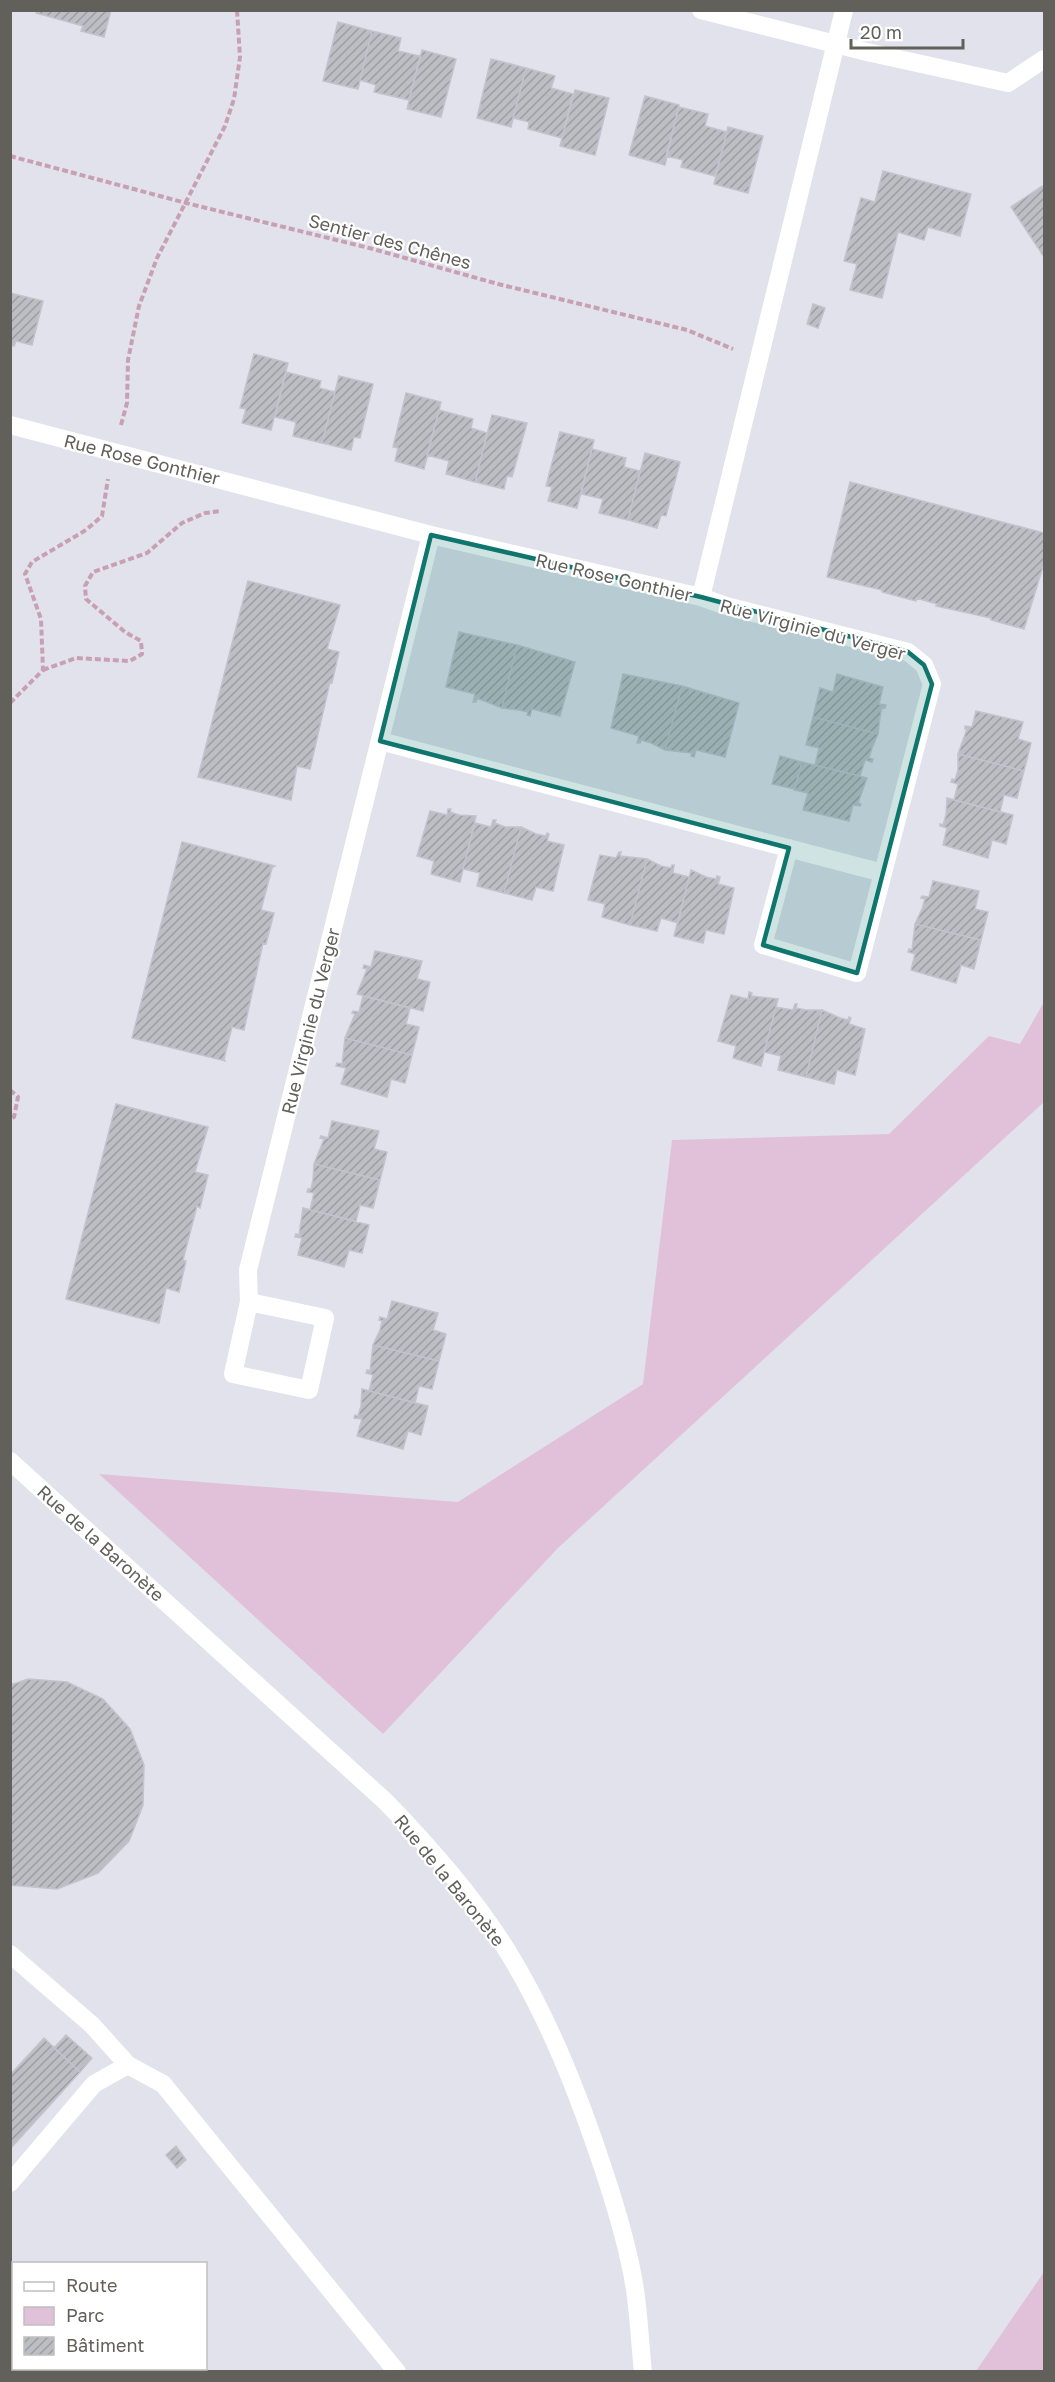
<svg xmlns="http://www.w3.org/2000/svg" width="1055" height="2382" viewBox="0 0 1055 2382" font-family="'Golos Text',sans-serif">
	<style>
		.green { fill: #e1c1d9 }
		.building { fill: url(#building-hatch); stroke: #c1c3cf; stroke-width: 1.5 }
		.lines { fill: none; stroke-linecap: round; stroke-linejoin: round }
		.path { stroke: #c8a0b4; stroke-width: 4; stroke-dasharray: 6 3; stroke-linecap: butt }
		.lane { stroke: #fff; stroke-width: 18 }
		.street { stroke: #fff; stroke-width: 18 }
		.secondary { stroke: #fff; stroke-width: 18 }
		.marked { fill: #0f766e; fill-opacity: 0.2; stroke: #0f766e; stroke-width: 4.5; stroke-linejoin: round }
		.labels { text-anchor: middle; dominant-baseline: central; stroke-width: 4.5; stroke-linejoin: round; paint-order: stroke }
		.street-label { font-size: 18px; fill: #61605b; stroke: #fff }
	</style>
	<defs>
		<pattern id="building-hatch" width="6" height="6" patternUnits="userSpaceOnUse" patternTransform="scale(1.5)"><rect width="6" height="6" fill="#bdbec4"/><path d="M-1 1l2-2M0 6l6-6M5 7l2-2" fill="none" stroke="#9d9ea2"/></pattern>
	</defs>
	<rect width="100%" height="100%" fill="#e2e2ec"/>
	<path class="green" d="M1044,1002V1102L558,1548L383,1734L99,1474L458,1502L643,1384L672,1140L889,1134L989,1036L1020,1044Z
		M1044,2272V2371H976Z"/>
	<path class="building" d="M37,10H111L104,37L81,31L83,26L36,13Z
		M338,22L372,31L358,89L323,81Z
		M372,31L401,38L398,51L420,56L409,100L374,92L376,85L360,80Z
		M422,50L456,59L441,117L407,109Z
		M491,59L526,68L511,127L477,118Z
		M526,68L555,76L551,88L573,94L562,138L528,129L529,122L513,118Z
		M575,90L609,98L595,155L560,146Z
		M645,96L679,105L665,165L629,155Z
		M679,107L708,114L705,126L727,132L715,176L681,167L683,160L666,156Z
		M728,127L763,136L748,193L714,184Z
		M883,171L971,194L960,236L928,227L924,240L898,232L882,298L850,290L857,264L844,261L861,198L875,202Z
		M1042,186L1044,190V257L1011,207Z
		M10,293L43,301L32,345L16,341L14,346L10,345Z
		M813,304L825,308L818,328L807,324Z
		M254,354L288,363L271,430L242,423L246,409L240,408Z
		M286,372L321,381L319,388L335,392L322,443L293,436L296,422L275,417Z
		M339,376L373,384L360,438L354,437L351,450L322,443Z
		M406,393L441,402L424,469L395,461L398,448L393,447Z
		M439,410L473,419L471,428L487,433L475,482L446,474L449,461L427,455Z
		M492,415L527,423L512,477L507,476L504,489L475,482Z
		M560,432L594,440L577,508L548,501L552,487L546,486Z
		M592,449L626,458L624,467L640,471L628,520L599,513L603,499L581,494Z
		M645,453L680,462L666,516L661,515L657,528L628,520Z
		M850,482L1044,533V563L1024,629L991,620V618L936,606L937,604L916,598V601L882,592V590L827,577Z
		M248,581L340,605L327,649L339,652L332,683L330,682L310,769L297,766L291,800L198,777Z
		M459,632L517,645L502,708L477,698L476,702H473L475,694L446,687Z
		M517,645L575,662L560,716L532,709L530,716L527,715L528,712L519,710L502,708Z
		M623,674L682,686L665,750L651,743L641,740L640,743H637L639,736L611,728Z
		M837,674L883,687L879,704L886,705L885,708L882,707L880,717L878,734L813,717L820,688L833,692Z
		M682,686L739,703L725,757L696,750L694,757L691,756L692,753L665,750Z
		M976,711L1023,722L1018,739L1031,743L1024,771L958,754L967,729H965V726L972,727Z
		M813,717L878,734L872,748L869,758L873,759L872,762L865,760L860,776L815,765L819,748L806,745Z
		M958,754L1024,771L1017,798L1004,795L1000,812L954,800L958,784L951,782L952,779L955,780L958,770Z
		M780,756L802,762L795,789L772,784Z
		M802,762L867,778L858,803L861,804L860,806L853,805L849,821L803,810L808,793L794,790Z
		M947,798L1013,815L1006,844L992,840L988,858L943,845L947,828L940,826V824L943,825L946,815Z
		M448,809H451L450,812L459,815L476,816L460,882L431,874L434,861L417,856L430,811L447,815Z
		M493,820H496L495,823L505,827H521L504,893L477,886L480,873L463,869L475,823L491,827Z
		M521,827L536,834L546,836L547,833L549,834L547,841L564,845L553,891L536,887L532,900L504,893Z
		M182,842L275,866L272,868L261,910L274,913L266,944L263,943L244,1030L232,1027L224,1059L225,1061L132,1038Z
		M619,852H621L620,856L647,859L630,925L602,917L605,904L588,900L600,855L616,858Z
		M647,859L661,866L671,868L672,865H674L673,873L689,877L678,923L661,918L657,931L630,925Z
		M691,870L706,877L716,879L717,876L720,877L718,884L734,888L724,934L706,930L703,943L674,936Z
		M933,881L979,891L975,909L988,912L981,940L915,924L922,909L925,899L921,898L922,896L929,897Z
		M915,924L981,940L974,969L961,965L956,983L911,970L915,954L908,952L909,949L912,950Z
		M375,951L422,961L417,979L430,982L423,1011L357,994L367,969L363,968L364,965L371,967Z
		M749,992L752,993L751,996L778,999L761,1066L733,1058L736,1046L718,1041L731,995L748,999Z
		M363,996L410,1008L406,1024L419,1027L412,1055L345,1038L355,1014L352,1013L353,1011L359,1012Z
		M795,1004H797L796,1008L806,1010H822L806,1077L778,1070L781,1056L764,1052L776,1007L793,1010Z
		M822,1010L840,1018L848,1020L849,1017L851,1018L849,1024L865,1029L855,1075L837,1070L834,1084L806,1077Z
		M345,1038L412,1055L405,1083L391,1079L387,1097L341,1084L346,1068L336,1066L337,1063L342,1064Z
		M116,1104L208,1127L195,1172L208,1175L200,1208L197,1206L183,1260L186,1261L179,1292L166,1288L159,1323L66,1299Z
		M332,1121L379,1131L374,1149L387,1152L380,1180L314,1164L324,1139L320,1138L321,1136L328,1138Z
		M314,1164L380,1180L373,1208L360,1205L356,1221L310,1210L314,1193L307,1192L308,1189H311L313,1180Z
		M303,1208L369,1225L362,1253L349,1250L344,1267L298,1255L302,1238L295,1237L296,1234L299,1235Z
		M392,1301L438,1313L433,1330L446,1334L439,1361L373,1345L380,1330L382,1321L379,1320L380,1317L387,1319Z
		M373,1345L439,1361L432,1389L419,1386L415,1403L369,1391L373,1375L366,1373L367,1370L370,1371Z
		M362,1389L428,1406L421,1435L408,1431L403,1449L357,1436L362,1419L354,1418L355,1415L358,1416L361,1406Z
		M28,1679L67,1682L103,1699L130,1729L144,1765L143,1805L129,1841L98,1873L57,1889L10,1885V1685Z
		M66,2035L92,2058L80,2072L54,2048Z
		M44,2038L80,2072L10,2149V2075Z
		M176,2146L186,2160L177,2168L166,2155Z"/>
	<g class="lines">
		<path class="path" d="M10,156L186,203L373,249L498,284L687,330L733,349
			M121,425L127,403L128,360L139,306L157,258L225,126L234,99L240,57L237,10
			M43,670L76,658L130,661L142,654L141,641L125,632L86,599L85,586L93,572L147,553L182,523L205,513L221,511
			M10,703L43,670L41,619L25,574L32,562L86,530L102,516L108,479
			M10,1090L18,1097L14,1117L10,1120"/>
		<path class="lane" d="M10,1954L92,2025L128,2065
			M10,2183L94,2084L128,2065L163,2084L397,2372"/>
		<path class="street" d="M701,10L867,52L1008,83L1044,59
			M10,425L431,535L701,597L844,10
			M701,597L726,606L908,652L924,665L932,684L857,973L763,945L789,848
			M380,741L883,873
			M249,1302L325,1318L309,1390L233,1374L249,1302L248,1270L431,535"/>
		<path class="secondary" d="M10,1461L385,1801C430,1847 474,1897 508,1952C549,2019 578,2093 603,2168C616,2207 629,2249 635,2290C639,2317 640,2344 643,2372"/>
	</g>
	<path class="marked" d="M431,535L701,597L908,652L924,665L932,684L857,973L763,945L789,848L380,741Z"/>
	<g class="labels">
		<g class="street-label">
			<text transform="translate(390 241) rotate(15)">Sentier des Chênes</text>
			<text transform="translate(142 459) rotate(14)">Rue Rose Gonthier</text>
			<text transform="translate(614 577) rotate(13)">Rue Rose Gonthier</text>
			<text transform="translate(813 629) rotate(15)">Rue Virginie du Verger</text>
			<text transform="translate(310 1021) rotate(-76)">Rue Virginie du Verger</text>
			<text transform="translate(101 1543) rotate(42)">Rue de la Baronète</text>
			<text transform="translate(450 1880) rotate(51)">Rue de la Baronète</text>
		</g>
	</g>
	<rect width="1055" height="2382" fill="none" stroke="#61605b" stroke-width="24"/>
	<rect x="12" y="2262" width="195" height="108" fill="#ffffff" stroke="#c0bfbd" stroke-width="1.5"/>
	<rect x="24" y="2282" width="30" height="9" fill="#ffffff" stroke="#c0bfbd" stroke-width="1.5"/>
	<text x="66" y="2292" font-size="18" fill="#61605b">Route</text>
	<rect x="24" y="2307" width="30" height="18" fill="#e1c1d9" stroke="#c0bfbd" stroke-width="1.5"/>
	<text x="66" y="2322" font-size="18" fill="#61605b">Parc</text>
	<rect x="24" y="2337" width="30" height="18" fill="url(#building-hatch)" stroke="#c0bfbd" stroke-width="1.5"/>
	<text x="66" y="2352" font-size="18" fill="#61605b">Bâtiment</text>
	<path d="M851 39v9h112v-9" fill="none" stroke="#61605b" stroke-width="3"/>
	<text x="860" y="39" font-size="18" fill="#61605b" stroke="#ffffff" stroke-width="4.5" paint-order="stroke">20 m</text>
</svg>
